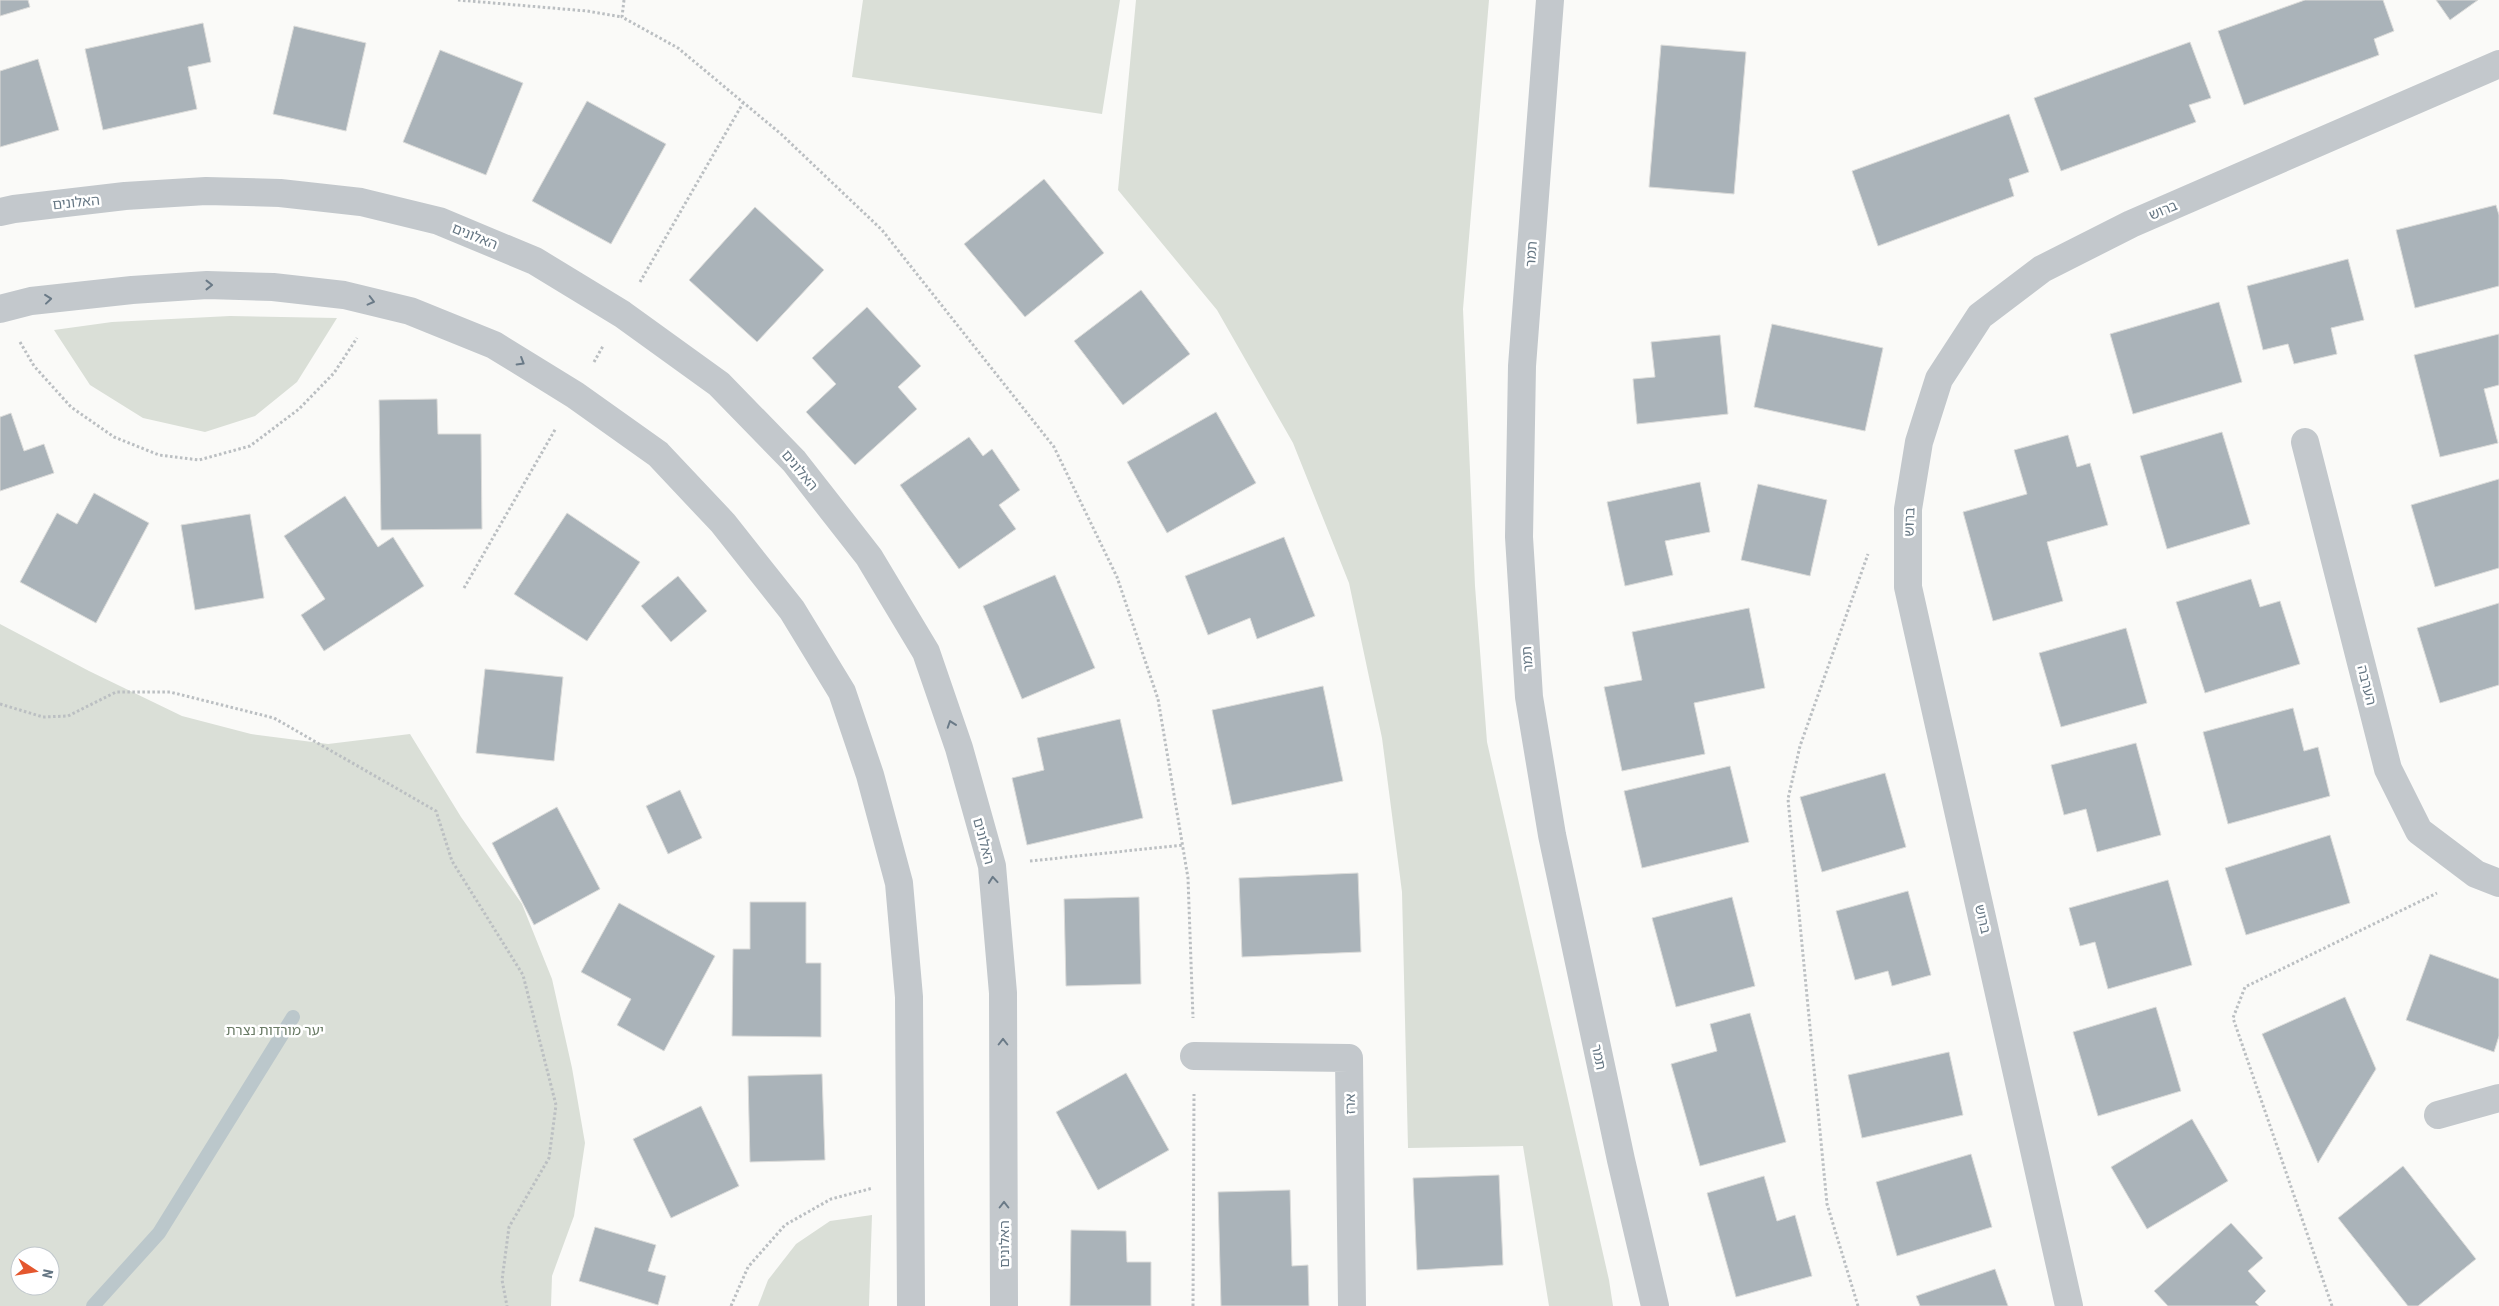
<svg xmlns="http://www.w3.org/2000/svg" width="2499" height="1306" viewBox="0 0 2499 1306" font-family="'Roboto Condensed','Noto Sans Hebrew',sans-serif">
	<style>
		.green { fill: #dadfd7; fill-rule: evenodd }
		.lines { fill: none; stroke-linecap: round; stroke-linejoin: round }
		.stream { stroke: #bbc7cb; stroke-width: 14 }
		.building { fill: #aab3b9; stroke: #dcdcda }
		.path { stroke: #bbbfc2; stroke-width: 3; stroke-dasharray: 2.5 2.5; stroke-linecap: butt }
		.minor { stroke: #c3c8cc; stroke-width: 28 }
		.oneway { stroke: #6a7a87 }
		.labels { text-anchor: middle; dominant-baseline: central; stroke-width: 5; stroke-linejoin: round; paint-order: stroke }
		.street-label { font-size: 14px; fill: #657683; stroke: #fff }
		.park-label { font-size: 14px; fill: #687a64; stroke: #fff }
	</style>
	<rect width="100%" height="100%" fill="#fafaf8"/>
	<path class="green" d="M863,0H1120L1102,114L852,77Z
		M1136,0H1489L1463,309L1475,586L1487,742L1609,1280L1613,1306H1549L1523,1146L1408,1148L1402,892L1382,738L1349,583L1293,443L1217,310L1118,190Z
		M230,316L337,318L297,382L255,416L205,432L143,418L90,385L54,330L112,322Z
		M0,624L89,671L182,716L251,734L328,744L410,734L461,817L522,904L552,979L572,1068L585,1143L574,1216L552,1276L551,1306H0ZM20,1256H50V1286H20Z
		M872,1215L869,1306H758L768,1280L796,1244L830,1221Z"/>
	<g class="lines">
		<path class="stream" d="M93,1306L159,1233L293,1017"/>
	</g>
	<path class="building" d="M0,0H28L30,7L0,16Z
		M2305,0H2383L2394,31L2374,39L2379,55L2244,105L2218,31Z
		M2436,0H2478L2450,20Z
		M203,23L211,62L188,67L197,109L103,130L85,49Z
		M294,26L366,43L346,131L273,114Z
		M2190,42L2211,98L2189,105L2196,122L2061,171L2034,98Z
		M1661,45L1746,52L1734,194L1649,187Z
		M440,50L523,83L486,175L403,142Z
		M38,59L59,130L0,147V71Z
		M587,101L666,144L611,244L532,201Z
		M2009,114L2029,172L2009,179L2014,196L1878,246L1852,171Z
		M1044,179L1104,253L1025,317L964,244Z
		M2496,205L2499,215V286L2415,308L2396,230Z
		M755,207L824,270L757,342L689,280Z
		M2348,259L2364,320L2331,328L2337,354L2294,364L2288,344L2263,350L2247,286Z
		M1141,290L1190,354L1123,405L1074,341Z
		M2219,302L2242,382L2133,414L2110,334Z
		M867,307L921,366L898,387L917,409L855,465L806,412L836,384L812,358Z
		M1772,324L1883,348L1865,431L1754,407Z
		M2499,334V385L2484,389L2498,443L2440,457L2414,355Z
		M1720,335L1728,414L1637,424L1633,379L1655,377L1651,342Z
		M437,399L438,434H481L482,529L381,530L379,400Z
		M1216,412L1256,483L1167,533L1127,462Z
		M11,413L24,451L44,444L54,473L0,491V417Z
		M2222,432L2250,524L2167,549L2140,456Z
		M2068,435L2077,467L2090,463L2108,525L2047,542L2063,601L1993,621L1963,512L2027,494L2014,450Z
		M969,437L983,456L992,449L1020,490L999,505L1016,529L959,569L900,485Z
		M2499,479V568L2435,587L2411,505Z
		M1700,482L1710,532L1665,541L1673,575L1625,586L1607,502Z
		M1758,484L1827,500L1810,576L1741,560Z
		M94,493L149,523L96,623L20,582L57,513L77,524Z
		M345,496L378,547L393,537L424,586L324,651L301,615L325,599L284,536Z
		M567,513L640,562L587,641L514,594Z
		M250,514L264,598L195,610L181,525Z
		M1284,537L1315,616L1257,639L1250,618L1208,635L1185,576Z
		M1055,575L1095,668L1022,699L983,606Z
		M678,576L707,611L671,642L641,606Z
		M2251,579L2260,607L2280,601L2300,664L2205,693L2176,602Z
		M2499,603V685L2440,703L2417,628Z
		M1749,608L1765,688L1694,703L1705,754L1622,771L1604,687L1642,680L1632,632Z
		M2126,628L2147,703L2061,727L2039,653Z
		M485,669L563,677L554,761L476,753Z
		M1323,686L1343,781L1232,805L1212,710Z
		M2293,708L2304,751L2318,747L2330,796L2228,824L2203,732Z
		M1120,719L1143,818L1027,845L1012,778L1044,770L1037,738Z
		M2136,743L2161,835L2097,852L2086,809L2064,815L2051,765Z
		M1730,766L1749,842L1642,868L1624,791Z
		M1885,773L1906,847L1822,872L1800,797Z
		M680,790L702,838L668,854L646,806Z
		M557,807L600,889L534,925L492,843Z
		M2330,835L2350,903L2246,935L2225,868Z
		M1358,873L1361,952L1242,957L1239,878Z
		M2168,880L2192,965L2108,989L2095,942L2080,946L2069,908Z
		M1908,891L1931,975L1892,986L1888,971L1855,980L1836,911Z
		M1139,897L1141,984L1066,986L1064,899Z
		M1732,897L1755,986L1676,1007L1652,918Z
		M750,902H806V963H821V1037L732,1036L733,949H750Z
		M619,903L715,956L664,1051L617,1025L631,999L581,972Z
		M2430,954L2499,979V1036L2494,1052L2406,1020Z
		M2345,997L2376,1069L2318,1163L2262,1034Z
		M2156,1007L2181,1091L2098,1116L2073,1032Z
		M1750,1013L1786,1142L1700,1166L1671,1064L1717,1051L1710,1024Z
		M1949,1052L1963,1115L1862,1138L1848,1075Z
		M1126,1073L1169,1150L1098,1190L1056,1112Z
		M822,1074L825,1160L750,1162L748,1076Z
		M701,1106L739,1186L671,1218L633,1139Z
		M2192,1119L2228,1181L2147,1229L2111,1167Z
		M1971,1154L1992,1227L1897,1256L1876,1182Z
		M2403,1166L2476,1259L2418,1306H2408L2338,1218Z
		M1499,1175L1503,1265L1417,1270L1413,1178Z
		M1764,1176L1777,1221L1795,1215L1812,1276L1736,1297L1707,1193Z
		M1290,1190L1292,1266L1308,1265L1309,1306H1221L1218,1192Z
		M2231,1223L2263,1258L2248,1271L2266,1291L2255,1302L2259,1306H2168L2154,1291Z
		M595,1227L656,1245L648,1271L666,1276L658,1305L579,1281Z
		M1071,1230L1126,1231L1127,1262H1151V1306H1070Z
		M1995,1269L2008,1306H1920L1916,1296Z"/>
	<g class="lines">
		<path class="path" d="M458,0L587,11L622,17
			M624,0L622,17L678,48L781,134L882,230L1054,447L1117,577L1158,699L1188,878L1193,1018
			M640,282L743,103
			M20,342L34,366L71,407L114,437L159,455L199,460L250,446L299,409L334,373L357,338
			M594,362L603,346
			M464,588L556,428
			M0,704L43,717L68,716L116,692H170L274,718L436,811L452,861L523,975L556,1105L549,1158L509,1227L502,1280L507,1306
			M1030,861L1183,845
			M731,1306L748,1267L785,1225L831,1199L873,1188
			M1193,1306L1194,1094
			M1858,1306L1827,1204L1788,799L1800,746L1868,554
			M2332,1306L2233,1018L2245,987L2437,893"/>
		<path class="minor" d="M1550,0L1522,366L1519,537L1529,697L1552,835L1621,1160L1655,1306
			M0,212L14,209L125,196L206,191L280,193L361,202L439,221L535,261L622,314L719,384L794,461L869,557L926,652L959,748L992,866L1003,993L1004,1306
			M0,309L31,301L132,290L207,285L273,287L344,295L410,311L494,345L575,395L658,454L723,523L792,610L842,692L870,775L899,883L909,997L911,1306
			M2305,442L2388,769L2419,831L2476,874L2499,883
			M1194,1056L1349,1058L1352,1306
			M2438,1115L2499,1098
			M2069,1306L1908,587V509L1919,442L1939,379L1980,316L2042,269L2131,224L2499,64"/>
	</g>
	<defs><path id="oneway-chevron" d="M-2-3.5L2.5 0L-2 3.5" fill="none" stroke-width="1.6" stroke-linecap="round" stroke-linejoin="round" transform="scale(1.25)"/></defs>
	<g class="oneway">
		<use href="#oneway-chevron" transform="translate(209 285)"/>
		<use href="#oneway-chevron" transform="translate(48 299) rotate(-6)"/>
		<use href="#oneway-chevron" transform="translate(371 301) rotate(14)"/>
		<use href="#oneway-chevron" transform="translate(521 362) rotate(31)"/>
		<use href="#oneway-chevron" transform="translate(951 724) rotate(-109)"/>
		<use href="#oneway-chevron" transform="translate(993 880) rotate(-95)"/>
		<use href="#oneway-chevron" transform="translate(1003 1042) rotate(-90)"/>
		<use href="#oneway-chevron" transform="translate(1004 1205) rotate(-90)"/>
	</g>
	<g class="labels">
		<g class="street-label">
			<text transform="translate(76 202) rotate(-6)">האלונים</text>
			<text transform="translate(2163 210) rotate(-23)">ברוש</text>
			<text transform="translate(475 236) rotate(22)">האלונים</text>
			<text transform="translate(1531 254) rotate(-86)">תמר</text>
			<text transform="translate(800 470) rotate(50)">האלונים</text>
			<text transform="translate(1909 522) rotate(-88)">ברוש</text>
			<text transform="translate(1527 659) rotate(-94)">תמר</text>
			<text transform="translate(2367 685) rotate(76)">הערבה</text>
			<text transform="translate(984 841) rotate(75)">האלונים</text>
			<text transform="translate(1983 919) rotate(77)">ברוש</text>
			<text transform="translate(1599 1057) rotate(78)">תמר</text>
			<text transform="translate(1350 1104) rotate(-91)">ארז</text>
			<text transform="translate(1004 1244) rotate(-90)">האלונים</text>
		</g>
		<g class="park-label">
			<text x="275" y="1030">יער מורדות נצרת</text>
		</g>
	</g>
	<g transform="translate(35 1271) rotate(102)"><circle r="24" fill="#ffffff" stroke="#c1c8cd"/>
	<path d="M0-4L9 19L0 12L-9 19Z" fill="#e4572e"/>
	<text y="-8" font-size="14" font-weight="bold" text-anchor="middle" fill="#657683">N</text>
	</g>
</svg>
